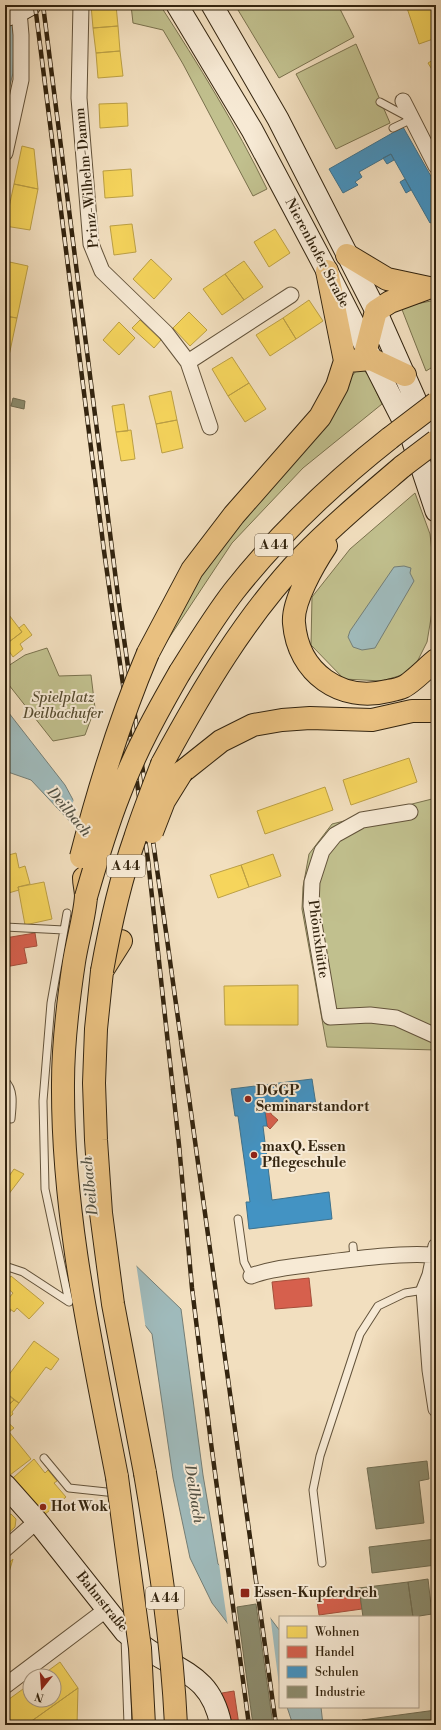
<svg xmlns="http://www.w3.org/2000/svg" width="441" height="1730" viewBox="0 0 441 1730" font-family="'Libre Bodoni',serif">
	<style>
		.green { fill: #c1c08e; stroke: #7a724e }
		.water { fill: #9fbabb; stroke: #747e76 }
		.pier { fill: #f2dfbf }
		.homes { fill: #f6d55c; stroke: #bca045 }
		.shops { fill: #d6604d; stroke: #a54e3a }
		.schools { fill: #4393c3; stroke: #3e728d }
		.industry { fill: #8c8c6e; stroke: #716d52 }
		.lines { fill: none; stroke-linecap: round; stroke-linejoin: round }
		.lane-casing { stroke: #63533b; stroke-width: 9 }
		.street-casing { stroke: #63533b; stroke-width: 17 }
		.secondary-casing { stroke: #33240f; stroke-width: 23 }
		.highway-casing { stroke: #33240f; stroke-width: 24 }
		.lane { stroke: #f7ead5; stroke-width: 7 }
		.street { stroke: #f7ead5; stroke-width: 15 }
		.secondary { stroke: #f7ead5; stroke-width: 21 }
		.highway { stroke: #e9c080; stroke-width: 22 }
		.rail-casing { stroke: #33240f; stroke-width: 4.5 }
		.rail { stroke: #f7ead5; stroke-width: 3; stroke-dasharray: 9; stroke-linecap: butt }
		.highway-bridge-casing { stroke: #33240f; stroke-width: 24; stroke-linecap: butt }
		.highway-bridge { stroke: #e9c080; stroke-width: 22 }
		.poi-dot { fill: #8f2418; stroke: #f7ead5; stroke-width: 1.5 }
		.labels { text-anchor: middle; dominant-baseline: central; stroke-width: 4; stroke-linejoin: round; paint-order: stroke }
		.shield { fill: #f7ead5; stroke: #6e5f4a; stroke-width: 1 }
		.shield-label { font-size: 13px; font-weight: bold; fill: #33240f }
		.street-label { font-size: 14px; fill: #33240f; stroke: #f7ead5 }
		.park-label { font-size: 14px; font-style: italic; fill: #564b2f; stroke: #f7ead5 }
		.poi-label { font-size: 14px; font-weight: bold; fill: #33240f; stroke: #f7ead5; text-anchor: start }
		.water-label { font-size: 15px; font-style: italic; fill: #535143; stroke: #f7ead5 }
	</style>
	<rect width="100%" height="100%" fill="#f2dfbf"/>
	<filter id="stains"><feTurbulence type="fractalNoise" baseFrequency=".005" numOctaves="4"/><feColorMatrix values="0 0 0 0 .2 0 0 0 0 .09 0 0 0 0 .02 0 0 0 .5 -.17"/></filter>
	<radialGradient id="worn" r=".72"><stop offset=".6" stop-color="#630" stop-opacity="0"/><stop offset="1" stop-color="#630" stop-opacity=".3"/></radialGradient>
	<path class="green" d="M131,5H160C198,64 236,125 267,189L253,196L183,64L163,30L133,23Z
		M235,5H338L354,37L279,78Z
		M356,44L390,123L336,149L296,74Z
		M436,300V365L426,371L401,307Z
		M363,369L369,376L382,404L303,468L232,543L159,653L199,574L356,371Z
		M415,493L430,534L436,588L427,642L412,672L382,681L344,679L311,645L312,597L350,549Z
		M47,648L59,676L91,675L95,708L85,735L53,741L5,680V668L25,655Z
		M436,798V1050L327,1047L302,909L303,887L309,854L332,824Z"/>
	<path class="water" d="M5,5H11L14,39L13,73L5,105Z
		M404,566L411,568L410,573L414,581L375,648L362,650L353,647L348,637L350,631L394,567Z
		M5,708L65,785L105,859L89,1057L115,1223L128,1258L181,1309L203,1475L218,1564L259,1597L268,1615L280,1631V1691L212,1603L190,1558L173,1478L152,1334L137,1315L97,1276L84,954L76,828L31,780L5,771Z
		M287,1707H321L323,1725H293Z"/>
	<path class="pier" d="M74,798L107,859L91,1057L117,1222L130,1257L136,1263L146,1330L136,1317L95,1277L83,1216L72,1057L82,954L74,829L68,823Z
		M216,1543L219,1563L261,1596L270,1614L280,1693L228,1627Z"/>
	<path class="homes" d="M91,5H116L118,26L93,28Z
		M406,5H436V38L419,44Z
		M118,26L120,51L96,53L93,28Z
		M120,51L123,76L98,78L96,53Z
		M436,58V76L428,63Z
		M127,103L128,126L100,128L99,104Z
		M22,146L34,149L38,189L14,184Z
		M131,169L133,196L105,198L103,171Z
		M14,184L38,189L30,230L5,226Z
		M132,224L136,252L114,255L110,226Z
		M275,229L290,253L269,267L254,242Z
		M151,259L172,279L154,299L133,279Z
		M5,261L28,266L17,318L5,316Z
		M244,261L263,287L244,300L225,274Z
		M225,274L244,300L222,315L203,289Z
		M309,300L323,321L296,339L283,318Z
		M189,312L207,330L190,346L173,328Z
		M5,316L17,318L6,370H5Z
		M283,318L296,339L270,356L256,335Z
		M140,320L161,340L154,348L132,328Z
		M119,322L135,338L119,355L103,340Z
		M232,357L249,383L228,396L212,369Z
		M249,383L266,409L245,422L228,396Z
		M171,391L177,420L156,424L149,396Z
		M124,404L128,431L116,432L112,406Z
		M177,420L183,448L162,453L156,424Z
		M131,430L135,459L121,461L116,432Z
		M6,611L22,632L5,645V612Z
		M24,624L32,635L20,644L23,649L13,657L5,645L22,632L19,628Z
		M409,758L417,782L351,805L343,780Z
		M325,787L333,810L265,834L257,811Z
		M16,853L19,868L25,866L30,884L18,887L19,890L5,894V856Z
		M273,854L281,876L249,887L241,865Z
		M241,865L249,887L218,898L210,875Z
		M44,882L52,919L25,925L18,887Z
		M298,985V1025H225L224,986Z
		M14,1169L24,1174L5,1199V1182Z
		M11,1276L44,1303L29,1319L17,1308L14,1312L5,1305V1303L13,1293L6,1287L7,1286L5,1284Z
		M5,1305L11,1310L5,1320Z
		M34,1341L59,1359L51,1370L46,1367L19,1403L5,1392V1380Z
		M5,1392L14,1400L5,1408Z
		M14,1400L19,1403L12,1412L13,1414L5,1421V1408Z
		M5,1420L14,1428L5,1435Z
		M9,1432L31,1459L10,1475L5,1469V1435Z
		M34,1459L45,1473L48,1470L57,1481L54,1483L66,1497L44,1515L13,1478Z
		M11,1514L16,1519L15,1527L5,1536V1516Z
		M13,1559L6,1582H5V1566Z
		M60,1662L78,1688L26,1725H5V1702L30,1684V1700H54V1676H41Z
		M78,1688L77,1725H26Z"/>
	<path class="shops" d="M35,933L37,946L24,948L27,963L5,967V938Z
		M271,1111V1114L278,1120L270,1129L267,1126L265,1112Z
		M309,1278L312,1306L275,1309L272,1282Z
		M359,1588L362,1609L319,1615L316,1594Z
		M234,1691L239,1725H226L222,1693Z"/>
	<path class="schools" d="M403,127L436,185V220L430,223L391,154L359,172L362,177L355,182L358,185L343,193L329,169Z
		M391,154L394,160L387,164L383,158Z
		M405,179L411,190L406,193L400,182Z
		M312,1079L316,1105L265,1112L267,1126H263L272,1200L329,1192L332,1219L249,1229L246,1202H250L238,1116H235L231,1089Z"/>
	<path class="industry" d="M13,398L25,401L24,409L11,406Z
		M427,1461L429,1479L419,1481L424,1523L376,1529L367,1468Z
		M436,1539V1565L372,1573L369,1547Z
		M428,1579L432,1614L413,1617L408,1582Z
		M408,1582L413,1617H363L359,1588Z
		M256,1604L273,1725H253L237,1607Z
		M436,1710V1725H363L362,1720Z"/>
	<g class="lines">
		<g class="lane-casing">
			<path id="lane" d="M380,102L408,117
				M393,128L412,119
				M67,913L51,1003L43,1101L45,1189L69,1302
				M5,927L64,930
				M5,1081C15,1090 12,1107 11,1119
				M238,1219L244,1262L251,1276
				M353,1246L354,1259
				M5,1266L23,1272L69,1302
				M44,1458L69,1488L116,1493
				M322,1563L313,1490L320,1456L360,1334L378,1306L405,1293L424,1290
				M125,1637L128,1725"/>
		</g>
		<g class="street-casing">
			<path id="street" d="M81,5L79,98L91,244L102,271L166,333L188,362L210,427
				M403,101L436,166
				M5,153L21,80V35L19,11
				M188,362L291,295
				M410,812L362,820L335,835L322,851L312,882L311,906L330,1017L370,1015L396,1018L436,1036
				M436,1246L430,1275L424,1290L430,1370L436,1409
				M251,1276C272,1268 293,1267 314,1264C354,1259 393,1253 433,1255
				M5,1549L37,1521
				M5,1686L107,1609"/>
		</g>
		<g class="secondary-casing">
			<path id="secondary" d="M177,5L252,130L327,271L411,436L436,511
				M212,5L278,119L376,311L436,446
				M5,16L19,11L30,5
				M5,1485L37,1521L125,1632C135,1640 144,1648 155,1654C190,1675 212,1681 221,1725"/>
		</g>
		<g class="highway-casing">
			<path id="highway" d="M347,255L387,279L429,288
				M366,350L376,311L390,302L428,288
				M348,361L371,359L405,375
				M326,546C314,564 292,602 294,623C298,673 341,703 388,691C393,690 399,689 403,687C412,683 427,667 436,660
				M148,653L192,570L234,515L320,417L337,386L345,361L327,271
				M180,672C197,645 214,617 234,591C279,534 333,483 390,438
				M162,764C202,690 245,617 303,556C335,523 369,495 403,466
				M182,772L221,741L253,725L282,720L310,718L372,720L412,711H436
				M84,878C84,884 86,890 86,896C85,915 77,942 74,962C68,1002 63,1043 63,1083C62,1216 92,1347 117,1477
				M121,941L102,971L96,1029L94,1083L96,1140L101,1213L113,1304L145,1473"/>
		</g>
		<use href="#lane" class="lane"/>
		<use href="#street" class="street"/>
		<use href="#secondary" class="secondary"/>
		<use href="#highway" class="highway"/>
		<g class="rail-casing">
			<path id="rail" d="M35,5L104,551L148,860L179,1145L192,1288L211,1443L249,1725
				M43,5L119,604L166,932L276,1725"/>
		</g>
		<use href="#rail" class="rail"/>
		<g class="highway-bridge-casing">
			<path id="highway-bridge" d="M390,438L436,403
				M403,466L436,441
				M152,832L164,801L182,772
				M81,857C99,787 120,719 148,653
				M86,897C96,862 106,828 119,795C135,752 157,712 180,672
				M102,971C110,926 120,881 135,838C143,813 153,788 162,764
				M145,1473C159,1556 172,1640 176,1725
				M117,1477L140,1648L144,1725"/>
		</g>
		<use href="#highway-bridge" class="highway-bridge"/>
	</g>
	<g class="poi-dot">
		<circle cx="248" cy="1099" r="4"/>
		<circle cx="254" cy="1155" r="4"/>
		<circle cx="43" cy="1507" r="4"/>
		<rect x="240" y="1588" width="10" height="10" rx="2"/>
	</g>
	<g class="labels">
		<g class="shield">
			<rect x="255" y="534" width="38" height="22" rx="3"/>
			<rect x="107" y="855" width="38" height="22" rx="3"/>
			<rect x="146" y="1587" width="38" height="22" rx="3"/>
		</g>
		<g class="shield-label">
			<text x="274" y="545">A 44</text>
			<text x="126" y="866">A 44</text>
			<text x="165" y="1598">A 44</text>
		</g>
		<g class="street-label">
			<text transform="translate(87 178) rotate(-96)">Prinz-Wilhelm-Damm</text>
			<text transform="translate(317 253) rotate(62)">Nierenhofer Straße</text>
			<text transform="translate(318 939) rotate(82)">Phönixhütte</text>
			<text transform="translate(102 1602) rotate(51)">Bahnstraße</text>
		</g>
		<g class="park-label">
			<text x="63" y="698">Spielplatz<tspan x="63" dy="16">Deilbachufer</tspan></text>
		</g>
		<g class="poi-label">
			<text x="256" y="1091">DGGP<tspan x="256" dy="16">Seminarstandort</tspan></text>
			<text x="262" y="1147">maxQ. Essen<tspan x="262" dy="16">Pflegeschule</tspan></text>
			<text x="51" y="1507">Hot Wok</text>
			<text x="254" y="1593">Essen-Kupferdreh</text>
		</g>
		<g class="water-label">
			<text transform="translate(69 812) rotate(50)">Deilbach</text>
			<text transform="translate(90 1186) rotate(-96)">Deilbach</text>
			<text transform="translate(194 1494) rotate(81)">Deilbach</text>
		</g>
	</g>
	<rect width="441" height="1730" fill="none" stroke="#f2dfbf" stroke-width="20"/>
	<rect x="6" y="6" width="429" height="1718" fill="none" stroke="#33240f" stroke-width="2"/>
	<rect x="10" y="10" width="421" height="1710" fill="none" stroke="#33240f"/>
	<rect x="279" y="1616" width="140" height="92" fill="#f7ead5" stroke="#a99b86"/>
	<rect x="287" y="1626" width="20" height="12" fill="#f6d55c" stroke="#a99b86"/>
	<text x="315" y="1636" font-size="12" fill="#33240f">Wohnen</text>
	<rect x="287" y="1646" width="20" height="12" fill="#d6604d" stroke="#a99b86"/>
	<text x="315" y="1656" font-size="12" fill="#33240f">Handel</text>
	<rect x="287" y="1666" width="20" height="12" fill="#4393c3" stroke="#a99b86"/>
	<text x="315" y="1676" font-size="12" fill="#33240f">Schulen</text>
	<rect x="287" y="1686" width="20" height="12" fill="#8c8c6e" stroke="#a99b86"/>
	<text x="315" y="1696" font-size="12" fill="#33240f">Industrie</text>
	<g transform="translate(42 1688) rotate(197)"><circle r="19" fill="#f7ead5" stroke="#a99b86"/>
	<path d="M0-3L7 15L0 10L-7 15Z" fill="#8f2418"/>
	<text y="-6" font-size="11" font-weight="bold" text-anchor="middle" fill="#33240f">N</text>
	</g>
	<rect width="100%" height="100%" filter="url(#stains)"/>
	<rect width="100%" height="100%" fill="url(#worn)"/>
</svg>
